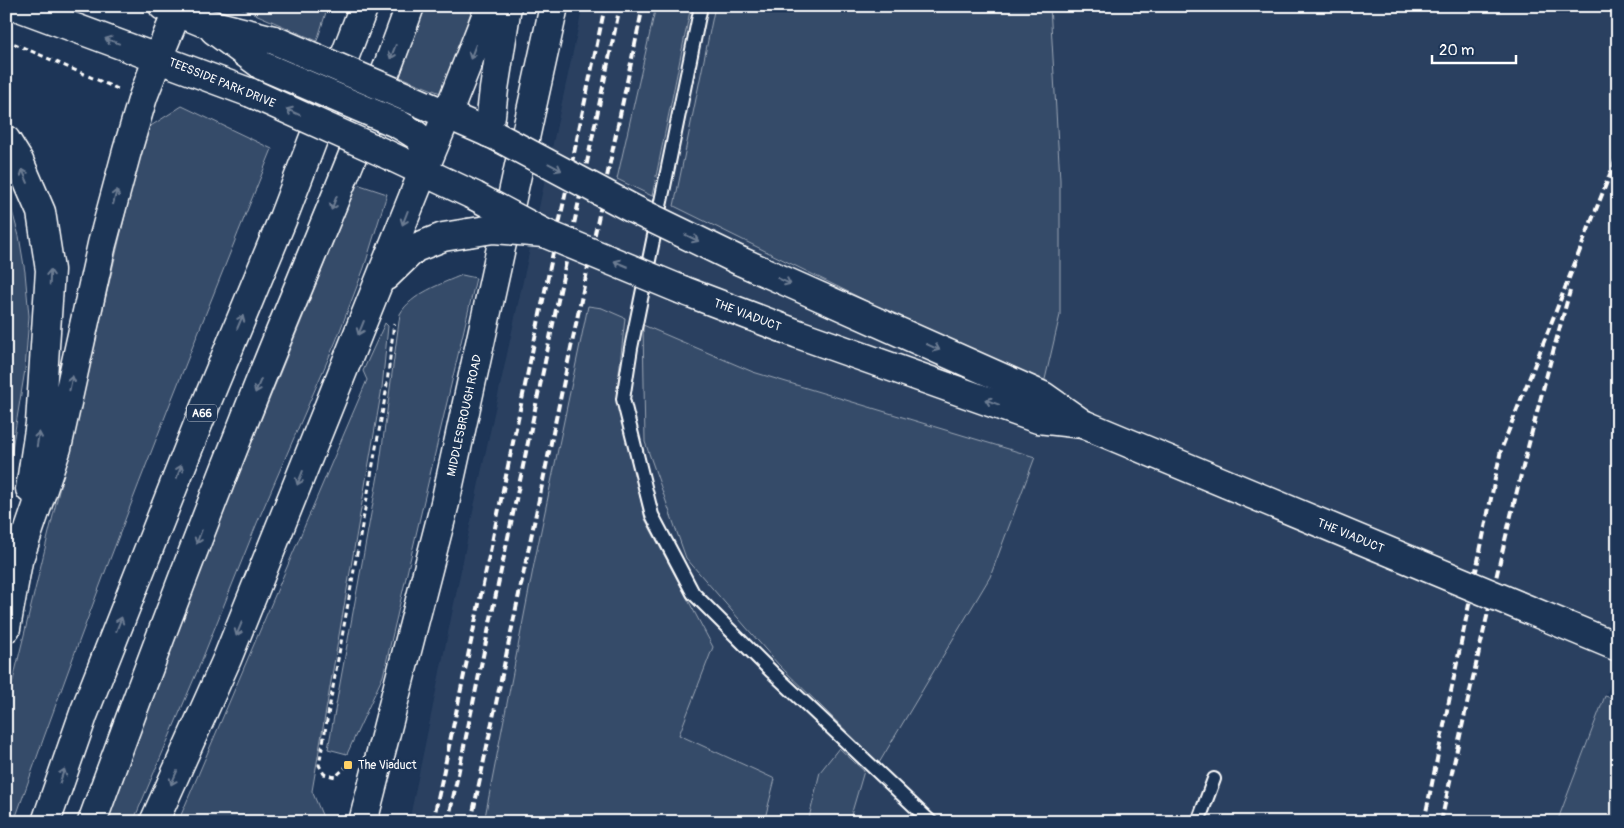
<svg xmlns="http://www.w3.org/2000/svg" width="1624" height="828" viewBox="0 0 1624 828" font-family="Pangolin,sans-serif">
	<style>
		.built { fill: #2a4161 }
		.green { fill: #364b69; stroke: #9aa5b4 }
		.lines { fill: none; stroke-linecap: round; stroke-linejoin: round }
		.lane-casing { stroke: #fff; stroke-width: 16 }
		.secondary-casing { stroke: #fff; stroke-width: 31 }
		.highway-casing { stroke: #fff; stroke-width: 31 }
		.path { stroke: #fff; stroke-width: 3; stroke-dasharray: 5 4; stroke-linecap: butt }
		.lane { stroke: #1d3557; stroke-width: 12 }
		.secondary { stroke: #1d3557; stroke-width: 28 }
		.highway { stroke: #1d3557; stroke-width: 28 }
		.rail { stroke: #fff; stroke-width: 4; stroke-dasharray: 8 4; stroke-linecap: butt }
		.secondary-bridge-casing { stroke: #fff; stroke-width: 31; stroke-linecap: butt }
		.highway-bridge-casing { stroke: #fff; stroke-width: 31; stroke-linecap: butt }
		.secondary-bridge { stroke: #1d3557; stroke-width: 28 }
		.highway-bridge { stroke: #1d3557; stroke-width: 28 }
		.oneway { stroke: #6c7c92 }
		.poi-dot { fill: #ffd166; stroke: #1d3557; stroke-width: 2 }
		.labels { text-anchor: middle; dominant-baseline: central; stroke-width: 5; stroke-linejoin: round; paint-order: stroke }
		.shield { fill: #1d3557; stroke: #bbc2cd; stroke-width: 1 }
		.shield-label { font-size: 11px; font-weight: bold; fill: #fff }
		.street-label { font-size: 12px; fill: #fff; stroke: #1d3557 }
		.poi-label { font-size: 12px; fill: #fff; stroke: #1d3557; text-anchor: start }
	</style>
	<rect width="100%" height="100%" fill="#1d3557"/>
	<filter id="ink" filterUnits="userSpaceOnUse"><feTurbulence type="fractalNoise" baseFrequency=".02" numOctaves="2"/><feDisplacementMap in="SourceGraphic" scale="10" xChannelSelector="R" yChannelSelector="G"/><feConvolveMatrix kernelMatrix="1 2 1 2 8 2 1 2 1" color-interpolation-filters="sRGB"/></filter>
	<g filter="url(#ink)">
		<path class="built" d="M583,6H1618V671L1605,696L1557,822H409L480,478Z"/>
		<path class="green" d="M237,6H328L317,41Z
			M424,6H473L443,94L400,77Z
			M656,6H691L652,196L617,179Z
			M715,6H1050L1060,180V315L1043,388L674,206Z
			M182,106L272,149C182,371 93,595 14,822H6V709L93,351L136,169L146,129Z
			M357,184L387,194L364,268L336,341L257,523L199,667L133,822H107L197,577Z
			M6,200L12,211L19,236L25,272L29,316L25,370L6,485Z
			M462,275L476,278L383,676L347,754L328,749L379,470L400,314C411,294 441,284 462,275Z
			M588,306L602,308L625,318L617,392L645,519L713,647L679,735L775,779L764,822H484L534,564Z
			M385,323L388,326L382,388L312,791L325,822H178L367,380L363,371Z
			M643,325L753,372L1035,457L990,577L879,763L778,664L686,558L645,442Z
			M1605,696L1618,700V822H1557Z
			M839,748L864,771L849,822H808L820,772Z"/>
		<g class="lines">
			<g class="lane-casing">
				<path id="lane" d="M701,6L631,348L623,399L652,515L693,593L772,672L931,822
					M1198,822L1214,779"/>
			</g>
			<g class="secondary-casing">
				<g id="secondary">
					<path d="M16,6L251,93"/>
					<path d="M163,6L202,22L274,40"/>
					<path d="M214,30L263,66"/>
					<path d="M158,58L177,12"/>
					<path d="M409,98L496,136"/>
					<path d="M398,124C426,140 425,139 423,171"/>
					<path d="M386,154L475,196"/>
					<path d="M423,172L447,115"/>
					<path d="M740,261L1043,396L1080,422"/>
					<path id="s1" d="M682,290L798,334L1038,419L1083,424"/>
					<path id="s2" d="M363,822L445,503L554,6"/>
				</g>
			</g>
			<g class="highway-casing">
				<path id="highway" d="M177,12L180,6
					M447,115L490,6
					M489,133L494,89L507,6
					M6,140L19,161L41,212L50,270L40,423L30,489
					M386,276L415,248L443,237L468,233
					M20,556L57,448L102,244L127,151L143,97L158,58
					M6,628L22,539
					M46,822L84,713L208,399L283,218L364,6
					M92,822C141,687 192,552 245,419C299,281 360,146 410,6
					M154,822L227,659L423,172"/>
			</g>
			<path class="path" d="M6,40L118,89
				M348,765L335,777L324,774L319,765L386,392L394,323"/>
			<use href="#lane" class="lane"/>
			<use href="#secondary" class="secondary"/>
			<use href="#highway" class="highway"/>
			<path class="rail" d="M433,822L605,6
				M448,822L620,6
				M471,822L643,6
				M1424,822L1501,450L1618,154
				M1441,822C1480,644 1520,466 1570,291"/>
			<g class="secondary-bridge-casing">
				<g id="secondary-bridge">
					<path d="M274,40L409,98"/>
					<path d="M263,66L398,124"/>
					<path d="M251,93L386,154"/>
					<path d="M496,136L633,209L740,261"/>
					<path d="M475,196L544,233L682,290"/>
					<path id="s3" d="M1083,424L1618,647"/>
				</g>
			</g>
			<g class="highway-bridge-casing">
				<path id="highway-bridge" d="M468,233L493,229L544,233"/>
			</g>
			<use href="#secondary-bridge" class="secondary-bridge"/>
			<use href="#highway-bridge" class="highway-bridge"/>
		</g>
		<defs><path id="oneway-shaft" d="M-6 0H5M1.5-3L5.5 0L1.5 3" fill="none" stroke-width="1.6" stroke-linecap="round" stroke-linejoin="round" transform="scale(1.25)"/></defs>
		<g class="oneway">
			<use href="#oneway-shaft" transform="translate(112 41) rotate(-160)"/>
			<use href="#oneway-shaft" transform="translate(393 52) rotate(111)"/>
			<use href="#oneway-shaft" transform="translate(473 52) rotate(111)"/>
			<use href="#oneway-shaft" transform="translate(293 112) rotate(-156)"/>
			<use href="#oneway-shaft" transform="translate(555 167) rotate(28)"/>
			<use href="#oneway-shaft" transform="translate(25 176) rotate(-113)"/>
			<use href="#oneway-shaft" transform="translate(115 197) rotate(-75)"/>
			<use href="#oneway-shaft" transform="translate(334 203) rotate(111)"/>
			<use href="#oneway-shaft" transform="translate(405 218) rotate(111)"/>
			<use href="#oneway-shaft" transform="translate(692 238) rotate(26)"/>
			<use href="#oneway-shaft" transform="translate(621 264) rotate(-157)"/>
			<use href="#oneway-shaft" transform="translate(50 277) rotate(-88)"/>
			<use href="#oneway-shaft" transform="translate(784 281) rotate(24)"/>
			<use href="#oneway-shaft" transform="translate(240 322) rotate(-67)"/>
			<use href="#oneway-shaft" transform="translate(361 328) rotate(112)"/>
			<use href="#oneway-shaft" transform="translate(933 347) rotate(24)"/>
			<use href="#oneway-shaft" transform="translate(71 383) rotate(-78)"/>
			<use href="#oneway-shaft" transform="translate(258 386) rotate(113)"/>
			<use href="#oneway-shaft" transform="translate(992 402) rotate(-160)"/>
			<use href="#oneway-shaft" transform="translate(38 439) rotate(-81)"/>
			<use href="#oneway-shaft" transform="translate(179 472) rotate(-69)"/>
			<use href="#oneway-shaft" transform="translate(300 478) rotate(112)"/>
			<use href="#oneway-shaft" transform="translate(199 537) rotate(111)"/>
			<use href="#oneway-shaft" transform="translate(119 624) rotate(-69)"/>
			<use href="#oneway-shaft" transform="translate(239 629) rotate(112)"/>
			<use href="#oneway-shaft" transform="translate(62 776) rotate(-71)"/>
			<use href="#oneway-shaft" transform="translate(174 778) rotate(114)"/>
		</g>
	</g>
	<rect class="poi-dot" x="343" y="760" width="10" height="10" rx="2.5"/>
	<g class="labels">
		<rect class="shield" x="187" y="404.5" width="30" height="17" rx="4"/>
		<g class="shield-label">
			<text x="202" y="413">A66</text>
		</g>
		<g class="street-label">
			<text transform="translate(222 83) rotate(22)">TEESSIDE PARK DRIVE</text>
			<text stroke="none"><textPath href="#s1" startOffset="70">THE VIADUCT</textPath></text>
			<text stroke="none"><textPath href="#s2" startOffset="419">MIDDLESBROUGH ROAD</textPath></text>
			<text stroke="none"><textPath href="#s3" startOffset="290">THE VIADUCT</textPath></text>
		</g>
		<g class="poi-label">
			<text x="358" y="765">The Viaduct</text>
		</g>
	</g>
	<rect width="1624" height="828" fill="none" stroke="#1d3557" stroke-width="25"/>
	<rect x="12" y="12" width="1599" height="803" fill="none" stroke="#fff" stroke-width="2" filter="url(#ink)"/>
	<path d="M1432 55v8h84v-8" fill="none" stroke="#ffffff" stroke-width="2.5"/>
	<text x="1439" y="55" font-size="15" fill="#ffffff" stroke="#1d3557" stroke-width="4" paint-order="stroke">20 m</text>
</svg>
